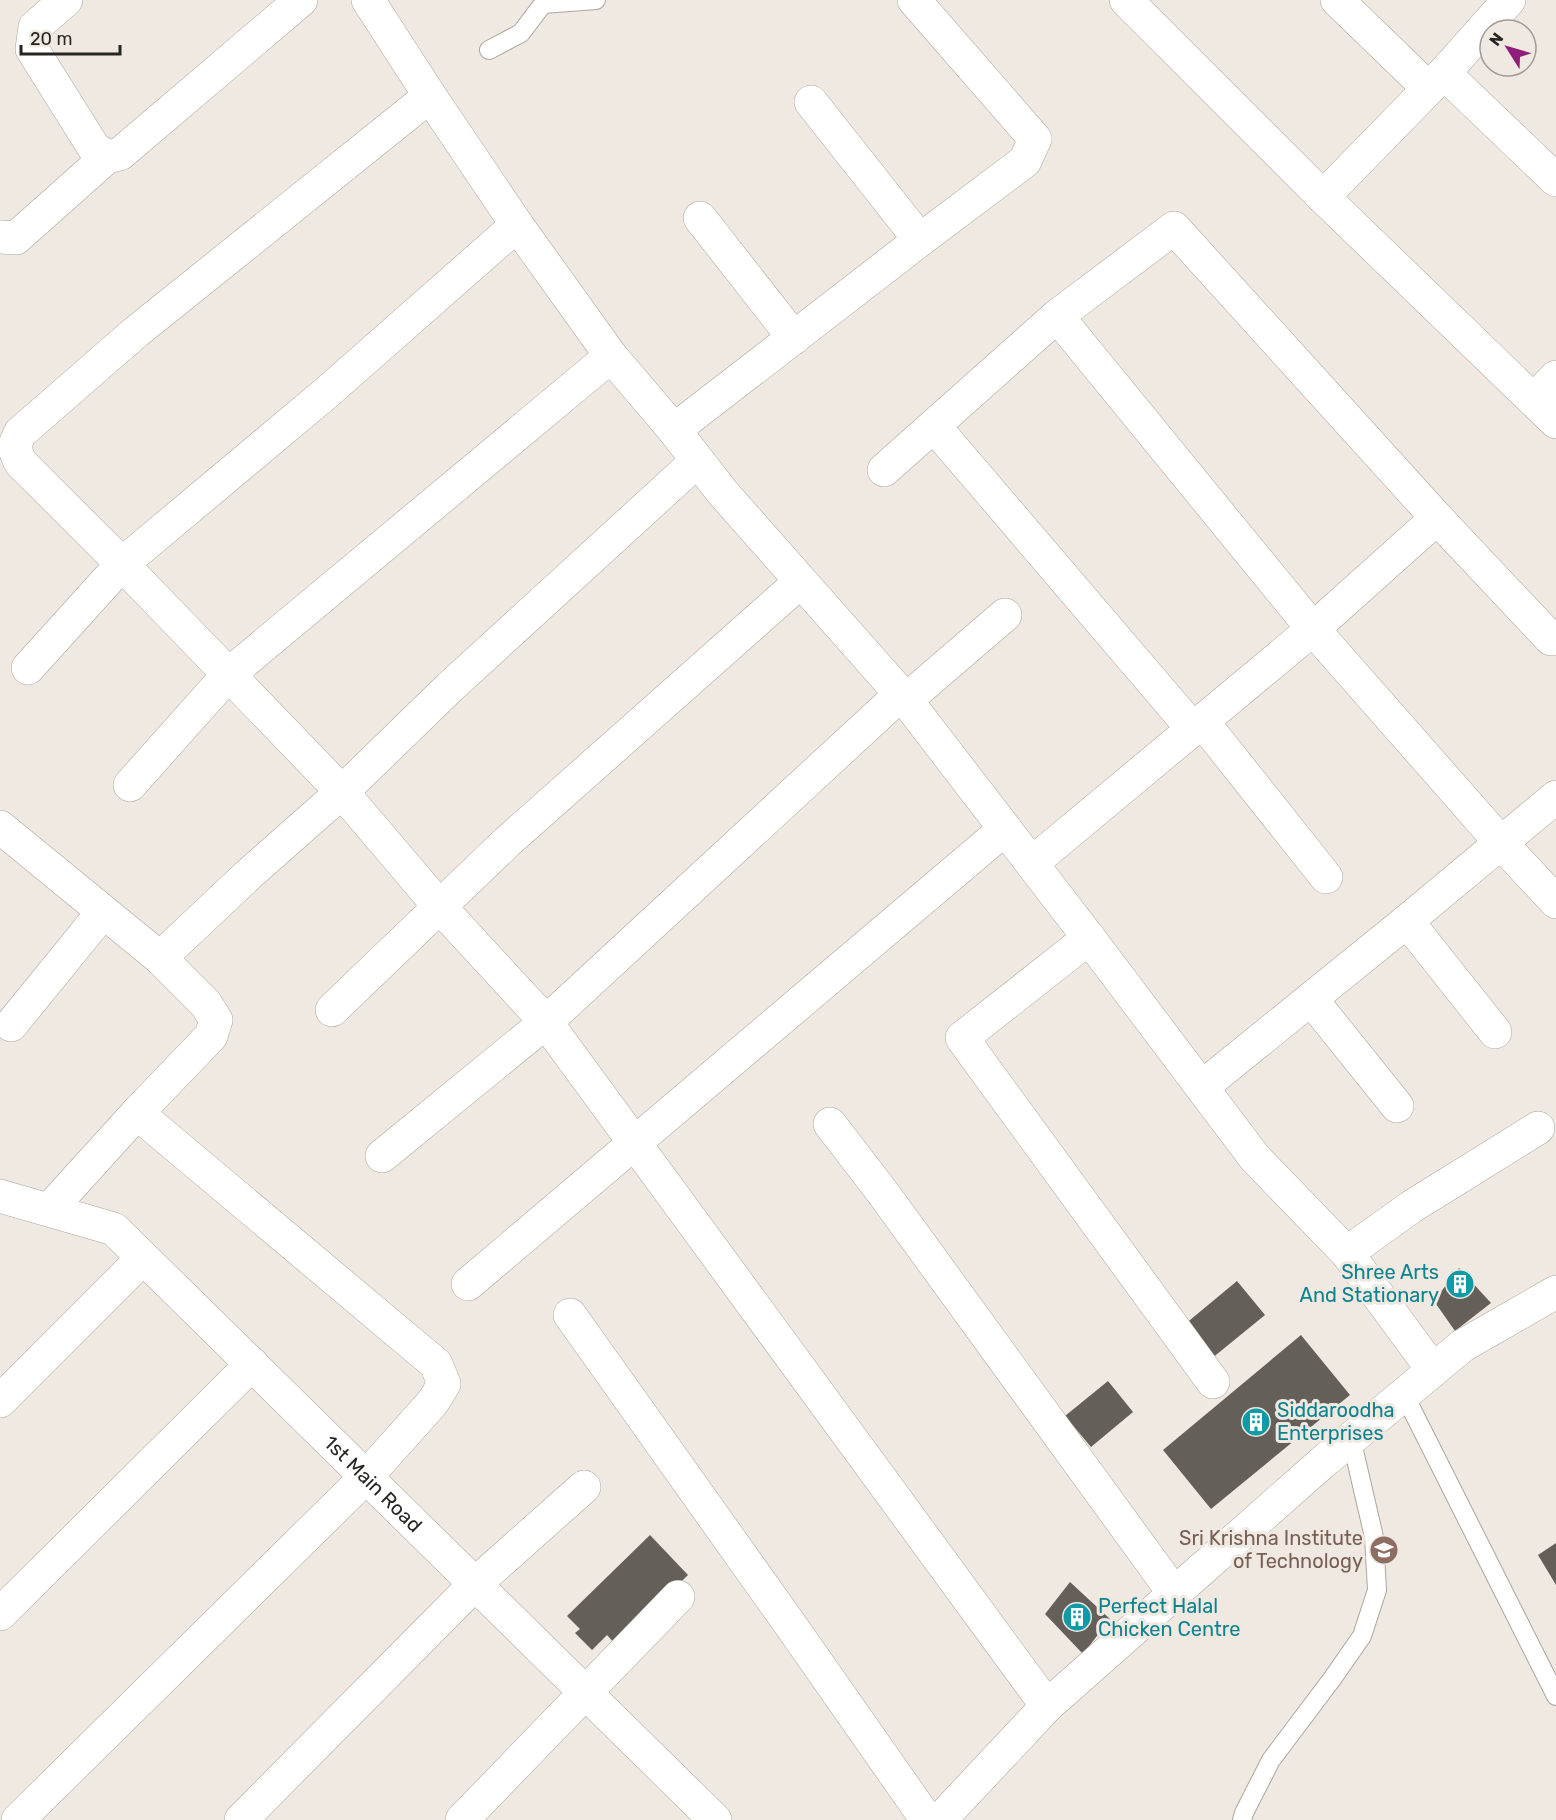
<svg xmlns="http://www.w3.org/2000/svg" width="1556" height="1820" viewBox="0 0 1556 1820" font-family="Rubik,sans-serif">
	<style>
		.building { fill: #645f59 }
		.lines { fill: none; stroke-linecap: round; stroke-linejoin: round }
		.lane-casing { stroke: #aba59e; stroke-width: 20 }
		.street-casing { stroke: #aba59e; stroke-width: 34 }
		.secondary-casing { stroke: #aba59e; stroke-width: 34 }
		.lane { stroke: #fff; stroke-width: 18 }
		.street { stroke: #fff; stroke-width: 33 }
		.secondary { stroke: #fff; stroke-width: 33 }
		.labels { text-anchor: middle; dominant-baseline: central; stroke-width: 6; stroke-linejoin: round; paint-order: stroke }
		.culture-label { font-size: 20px; fill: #0d838f; stroke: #efe9e1; text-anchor: start }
		.street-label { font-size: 20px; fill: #272522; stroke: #efe9e1 }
		.education-label { font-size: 20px; fill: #785e54; stroke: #efe9e1; text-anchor: end }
	</style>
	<rect width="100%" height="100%" fill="#efe9e1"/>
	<path class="building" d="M1459,1268L1491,1303L1455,1331L1434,1301Z
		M1237,1281L1265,1315L1211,1359L1184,1325Z
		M1301,1335L1350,1395L1211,1509L1163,1450Z
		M1108,1381L1133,1412L1091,1447L1065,1416Z
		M650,1535L688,1575L616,1645L607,1635L592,1650L575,1633L580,1629L567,1616Z
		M1556,1543V1585L1538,1555Z
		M1070,1582L1110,1619L1083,1654L1045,1614Z"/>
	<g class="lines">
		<g class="lane-casing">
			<path id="lane" d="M543,4L596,0
				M489,50L521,33L543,4L544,0
				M1404,1394L1556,1696
				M1242,1820L1244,1813L1271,1760L1332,1679L1362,1636L1377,1590L1374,1537L1351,1438"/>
		</g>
		<g class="street-casing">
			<g id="street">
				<path d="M66,0L35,27L32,49L94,148L107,157"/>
				<path d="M1126,0L1323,197L1556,422"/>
				<path d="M1337,0L1428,88"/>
				<path d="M1444,73L1556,180"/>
				<path d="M430,96L136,332L20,433L14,447L20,462L122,564L342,792L439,906L546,1022L1047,1706"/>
				<path d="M811,102L920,240"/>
				<path d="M1323,197L1444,73L1509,0"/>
				<path d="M700,218L794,338"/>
				<path d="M0,237L16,238L107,157L120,154L301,0"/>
				<path d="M1057,316L1313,629L1502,844L1556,902"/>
				<path d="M1534,400L1556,377"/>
				<path d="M934,426L1192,728"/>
				<path d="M674,430L920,240L1025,161L1035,139L914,0"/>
				<path d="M884,470L1057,316L1174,228L1437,518L1551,639"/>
				<path d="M28,668L122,564L325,394L517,225"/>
				<path d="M906,700L1005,615"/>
				<path d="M1202,721L1326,877"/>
				<path d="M130,785L228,675L611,356"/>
				<path d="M0,827L160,958"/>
				<path d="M1032,863L1313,629L1437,518"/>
				<path d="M1407,921L1495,1032"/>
				<path d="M1089,938L962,1038L1213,1382"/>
				<path d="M1311,999L1397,1106"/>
				<path d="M332,1010L507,842L800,582"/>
				<path d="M11,1025L103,912"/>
				<path d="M1202,1087L1407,921L1556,797"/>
				<path d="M830,1124L883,1193L1174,1593"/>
				<path d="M382,1156L546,1022L900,695"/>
				<path id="s1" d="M0,1196L114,1229L715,1820"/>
				<path d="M49,1210L137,1113L211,1036L216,1020L206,1004L160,958L248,875L342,792L450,687L697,461"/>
				<path d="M1347,1253L1411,1207L1538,1128"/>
				<path d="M468,1284L1005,829"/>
				<path d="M570,1315L787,1620L927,1820"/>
				<path d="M0,1401L143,1258"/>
				<path d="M0,1614L252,1364"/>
				<path d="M18,1820L366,1477L433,1402L444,1384L436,1364L137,1113"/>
				<path d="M241,1820L475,1584L584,1487"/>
				<path d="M462,1820L678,1597"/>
			</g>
		</g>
		<g class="secondary-casing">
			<path id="secondary" d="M368,0L430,96L517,225L611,356L674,430L723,493L906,700L1089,938L1255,1158L1347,1253L1433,1370
				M940,1820L1047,1706L1323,1462L1462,1346L1556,1292"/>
		</g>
		<use href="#lane" class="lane"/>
		<use href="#street" class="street"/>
		<use href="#secondary" class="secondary"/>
	</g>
	<defs>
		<g id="building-disc" transform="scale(1.5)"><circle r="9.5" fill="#0f9aa8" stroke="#efe9e1"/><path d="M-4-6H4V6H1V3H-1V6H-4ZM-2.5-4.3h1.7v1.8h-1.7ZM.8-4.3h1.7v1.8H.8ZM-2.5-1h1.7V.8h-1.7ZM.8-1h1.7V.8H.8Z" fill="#fff"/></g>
		<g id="university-disc" transform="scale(1.5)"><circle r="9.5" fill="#8d6e63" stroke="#efe9e1"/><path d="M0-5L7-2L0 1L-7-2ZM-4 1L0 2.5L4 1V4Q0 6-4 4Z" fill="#fff"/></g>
	</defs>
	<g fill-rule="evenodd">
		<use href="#building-disc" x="1460" y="1284"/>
		<use href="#building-disc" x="1256" y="1422"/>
		<use href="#university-disc" x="1384" y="1550"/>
		<use href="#building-disc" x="1077" y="1617"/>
	</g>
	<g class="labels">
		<g class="culture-label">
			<text x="1439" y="1272" text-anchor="end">Shree Arts<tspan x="1439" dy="23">And Stationary</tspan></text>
			<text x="1277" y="1410">Siddaroodha<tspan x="1277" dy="23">Enterprises</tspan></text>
			<text x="1098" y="1606">Perfect Halal<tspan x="1098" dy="23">Chicken Centre</tspan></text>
		</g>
		<g class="street-label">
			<text stroke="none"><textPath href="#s1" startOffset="482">1st Main Road</textPath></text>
		</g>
		<g class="education-label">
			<text x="1363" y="1538">Sri Krishna Institute<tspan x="1363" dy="23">of Technology</tspan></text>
		</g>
	</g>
	<g transform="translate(1508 48) rotate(307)"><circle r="28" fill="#efe9e1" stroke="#9f9b95" stroke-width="1.5"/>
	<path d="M0-4.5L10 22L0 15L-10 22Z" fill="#901d7c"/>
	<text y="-9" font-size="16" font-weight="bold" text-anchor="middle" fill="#272522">N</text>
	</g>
	<path d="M21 45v9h99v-9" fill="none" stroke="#272522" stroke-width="3"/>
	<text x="30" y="45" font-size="18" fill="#272522" stroke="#efe9e1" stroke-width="4.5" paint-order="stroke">20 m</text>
</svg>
